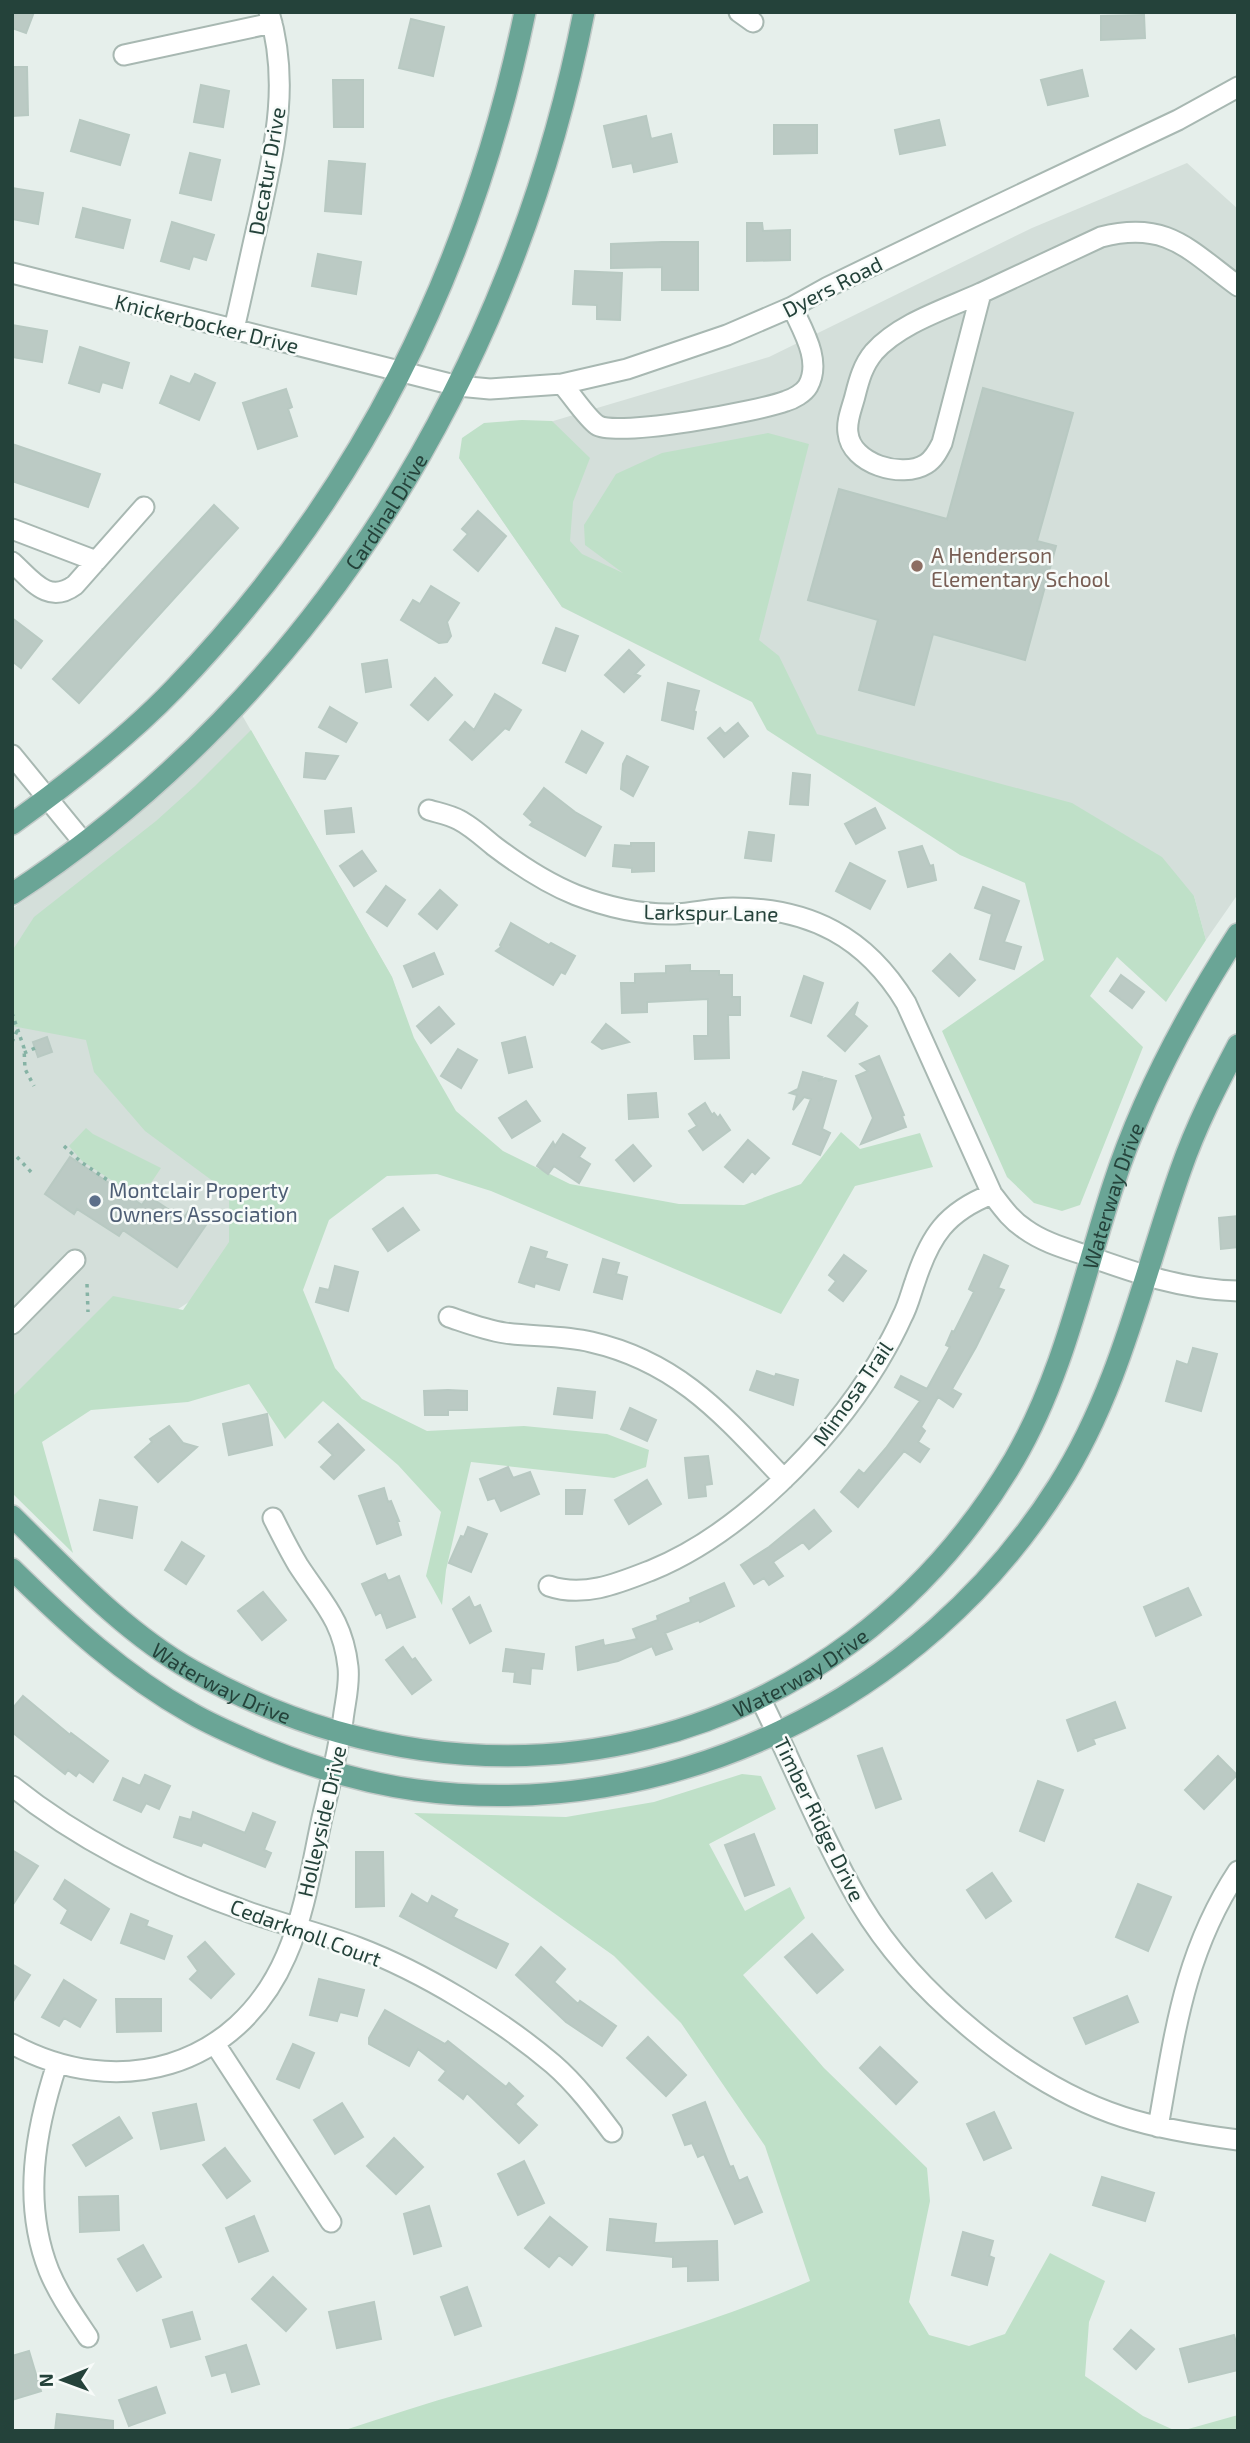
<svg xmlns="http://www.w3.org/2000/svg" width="1250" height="2443" viewBox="0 0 1250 2443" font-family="'Exo 2',sans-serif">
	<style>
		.built { fill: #d4dfda }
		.green { fill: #bfe0c8 }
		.building { fill: #bbcac4; stroke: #b8c9c2; stroke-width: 2 }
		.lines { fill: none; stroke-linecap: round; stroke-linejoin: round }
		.minor-casing { stroke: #a8b8b2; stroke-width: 23 }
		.major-casing { stroke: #c2cac8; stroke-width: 24 }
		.path { stroke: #86b3a5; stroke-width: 3.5; stroke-dasharray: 3.5 5; stroke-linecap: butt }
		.minor { stroke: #fff; stroke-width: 19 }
		.major { stroke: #6aa596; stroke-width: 21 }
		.education-dot { fill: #8d6e63; stroke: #f7fbf9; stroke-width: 2.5 }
		.service-dot { fill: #5c6f8a; stroke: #f7fbf9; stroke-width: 2.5 }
		.labels { text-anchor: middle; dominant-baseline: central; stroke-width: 5; stroke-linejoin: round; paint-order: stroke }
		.street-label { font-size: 21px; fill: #24423a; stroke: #f7fbf9 }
		.education-label { font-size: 21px; fill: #785e54; stroke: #f7fbf9; text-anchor: start }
		.service-label { font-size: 21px; fill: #4e5e75; stroke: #f7fbf9; text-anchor: start }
	</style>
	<rect width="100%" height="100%" fill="#e6efeb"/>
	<path class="built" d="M1187,163L1238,209V894L1206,940L1194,896L879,765L562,607L459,458L533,427L769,357L1032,228Z
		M242,715L392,977L445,1134L12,1418V909L84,858L148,805Z"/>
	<path class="green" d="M522,420L552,421L590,458L573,502L570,541L582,554L623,573L585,545L584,525L616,474L662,453L768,433L809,444L759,640L779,656L817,734L1072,803L1162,857L1194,896L1206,940L1166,1002L1117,957L1090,996L1143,1047L1080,1205L1062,1211L1034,1203L1007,1177L942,1031L1044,960L1025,883L960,855L767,730L752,702L562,607L459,458L462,438L484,423Z
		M251,730L392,977L414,1038L456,1111L503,1151L570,1184L679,1204L744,1205L801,1184L841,1132L860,1149L920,1133L933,1167L855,1186L781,1314L491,1191L437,1174L387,1176L329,1220L303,1290L335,1368L362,1399L427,1431L524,1426L607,1434L649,1450L646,1467L614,1478L471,1462L446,1570L442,1605L426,1576L441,1512L398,1465L323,1401L285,1439L249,1384L188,1402L91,1410L42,1442L73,1553L12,1493V1397L113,1296L183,1310L229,1242V1193L145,1131L94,1072L86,1040L12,1026V951L34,917L156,821L195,786Z
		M86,1128L93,1134L161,1168L151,1183L122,1187L82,1161L69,1146Z
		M742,1774L761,1776L776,1809L709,1844L745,1911L790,1887L805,1918L743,1975L824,2068L927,2168L930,2201L909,2302L929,2335L969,2346L1005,2334L1050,2253L1105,2281L1089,2322L1085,2376L1143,2416L1176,2431H342C385,2417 427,2403 470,2391C585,2358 700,2329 810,2281L765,2146L681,2023L614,1956L414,1813L566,1817L654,1802Z
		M1238,2415V2431H1181Z"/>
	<path class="building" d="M12,12H34L26,33L12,28Z
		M1144,15L1145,38L1101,40V16Z
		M411,19L444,27L433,76L399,68Z
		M12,67H27L28,115L12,116Z
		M1082,70L1088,96L1048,105L1041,80Z
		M333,80H363V127H334Z
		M201,85L229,91L223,127L194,122Z
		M646,116L651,139L671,134L677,162L634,172L632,163L613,167L604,126Z
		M80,120L129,135L120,165L71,151Z
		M939,120L945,145L900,154L895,130Z
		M774,125H817V153L774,154Z
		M190,153L220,160L211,200L180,193Z
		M329,161L365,164L361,214L325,211Z
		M12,188L43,193L38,224L12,219Z
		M83,208L130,220L123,248L76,237Z
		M172,222L214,235L206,260L193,256L189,269L161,261Z
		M747,223H762L763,231L790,230V260L747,261Z
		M662,242H698V290H662V267L611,268V244Z
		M318,254L361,262L356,294L312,286Z
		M575,271L622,273L620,320L597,319V305L573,304Z
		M12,325L47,331L42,362L12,357Z
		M80,347L129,363L122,388L102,382L99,392L69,383Z
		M195,374L215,383L199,420L160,403L171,376L190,384Z
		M983,388L1073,413L1037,541L1056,546L1025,660L933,634L914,705L859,690L878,620L808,600L839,489L947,519Z
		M286,389L292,407L288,409L297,436L258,449L243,403Z
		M12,444L100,474L88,507L12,481Z
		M214,505L238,528L79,703L53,679Z
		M478,511L506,536L478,571L454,550L468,534L462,529Z
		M431,586L459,603L447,622L451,636L447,642L439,643L401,620L413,600L420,604Z
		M12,618L42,641L21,668L12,661Z
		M556,628L578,636L565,671L543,663Z
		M629,650L644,665L635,674L640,676L624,692L605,675Z
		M387,660L391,687L366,692L362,664Z
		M435,678L452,695L428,720L411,705Z
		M668,683L699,691L694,711L696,712L693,729L662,720Z
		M495,694L521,710L509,730L505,728L472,760L450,740L465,722L474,730Z
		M330,707L357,723L346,742L319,727Z
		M738,723L748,736L724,757L708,738L720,728L725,734Z
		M582,731L603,743L586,773L566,762Z
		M306,753L338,756L325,779L304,777Z
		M627,756L648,767L633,796L621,789L623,764Z
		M793,773L810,775L808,805L790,804Z
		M544,788L575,812L601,827L585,856L530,825L533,822L524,814Z
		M351,808L354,832L327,834L325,811Z
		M875,808L885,828L856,844L845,824Z
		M749,832L774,835L771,861L745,858Z
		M631,843H654V871L632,872V868L613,866L615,845L631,846Z
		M922,846L930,866L933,865L936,880L908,887L899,852Z
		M362,851L376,871L354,886L340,866Z
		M850,863L885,881L870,909L836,891Z
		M386,886L405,900L387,926L367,912Z
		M983,887L1019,901L1004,942L1021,947L1014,969L980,959L992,914L975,908Z
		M440,890L457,905L437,929L419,914Z
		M511,923L549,945L551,943L575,956L565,974L561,972L553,985L496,951L501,947L500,945Z
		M434,953L443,974L413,987L404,966Z
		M950,954L975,980L959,996L933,971Z
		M690,965V971H719V975H732V997H740V1015H728L729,1058L695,1059L694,1036H708V999L647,1002V1012L622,1013L621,983H635V974L666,973V966Z
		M1121,975L1144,992L1132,1008L1110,991Z
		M804,976L823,983L811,1023L791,1016Z
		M858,1002L854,1015L867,1026L845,1051L828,1036Z
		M439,1007L454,1024L431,1043L417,1026Z
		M606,1024L629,1042L602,1049L592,1042Z
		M47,1037L52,1052L38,1057L33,1042Z
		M525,1037L532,1067L509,1073L502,1043Z
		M458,1049L477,1060L461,1088L441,1076Z
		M879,1056L904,1115L902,1116L906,1127L861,1144L873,1118L856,1076L868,1071L860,1064Z
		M803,1072L822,1077L818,1081L825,1078L836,1081L822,1129L830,1133L820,1155L793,1144L811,1099L804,1097L793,1110L797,1095L790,1093L798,1089Z
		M656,1093L658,1117L629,1119L628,1095Z
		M526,1101L540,1121L512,1138L499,1118Z
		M705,1103L712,1115L714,1113L718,1118L720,1115L730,1130L703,1150L689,1131L697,1126L689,1114Z
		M563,1134L585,1148L579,1157L590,1164L579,1183L554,1166L548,1174L537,1166L553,1142L555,1146Z
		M748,1140L769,1158L755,1174L752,1171L743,1182L725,1167Z
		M633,1145L651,1166L634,1181L616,1160Z
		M70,1157L142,1205L148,1196L183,1219L192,1206L210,1219L177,1267L123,1230L119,1236L77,1209L74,1214L45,1194Z
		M403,1208L419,1230L388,1251L373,1229Z
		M1238,1216V1247L1221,1249L1219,1218Z
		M531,1247L547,1252L545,1258L567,1265L559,1290L535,1283L534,1287L519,1282Z
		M844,1255L866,1271L843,1301L829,1290L836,1281L829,1275Z
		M984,1255L1008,1266L998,1288L1004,1290L976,1347L952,1389L961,1394L953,1407L938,1397L921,1427L925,1431L918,1442L929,1449L920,1462L904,1451L858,1507L841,1492L859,1470L864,1474L886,1448L920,1401L895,1387L901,1376L927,1389L950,1347L946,1345L952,1331L954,1332L974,1292L969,1289Z
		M603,1259L619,1263L616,1274L627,1277L622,1299L594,1292Z
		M335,1266L358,1272L348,1311L316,1302L320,1288L329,1290Z
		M1193,1348L1217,1354L1201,1411L1166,1401L1177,1361L1188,1365Z
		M757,1371L775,1377L776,1374L798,1380L793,1405L750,1390Z
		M558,1388L595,1392L592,1418L554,1414Z
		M448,1390L467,1391V1410H448V1415H425L424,1391Z
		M630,1408L656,1420L647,1441L621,1429Z
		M267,1414L272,1445L229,1455L223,1424Z
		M338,1424L364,1450L334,1479L321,1467L333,1455L319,1442Z
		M169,1426L183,1443L197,1447L158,1482L135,1457L152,1442L150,1439Z
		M708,1456L712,1484L705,1485L706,1496L689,1498L685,1458Z
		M508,1467L513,1478L530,1472L539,1494L501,1511L495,1498L488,1500L480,1479Z
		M647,1480L661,1504L629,1524L615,1500Z
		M384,1488L388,1502L391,1501L399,1521H397L401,1535L377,1544L359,1496Z
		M566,1490H585L582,1514H566Z
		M100,1500L137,1507L132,1538L94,1530Z
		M814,1510L831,1531L809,1549L803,1542L773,1562L783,1576L769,1585L764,1578L754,1584L741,1565L769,1547Z
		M468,1527L487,1534L471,1572L449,1563L461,1536L464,1537Z
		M182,1542L204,1556L186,1584L165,1570Z
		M385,1574L388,1581L399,1576L415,1617L387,1628L381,1612L376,1615L362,1584Z
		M724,1583L734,1606L700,1622L699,1620L665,1633L672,1649L656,1655L652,1646L618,1661L578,1670L576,1647L603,1640L604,1646L637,1639L633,1629L658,1620L657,1616L691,1602L690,1598Z
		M1188,1588L1201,1615L1156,1636L1144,1607Z
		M263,1592L286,1620L262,1640L238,1611Z
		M469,1597L474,1608L480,1605L491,1631L470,1643L453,1609Z
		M403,1647L412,1660L415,1658L431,1680L412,1694L386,1660Z
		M506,1649L544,1654L542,1669L531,1668L530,1684L514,1682L515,1672L503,1671Z
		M23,1696L70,1735L71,1733L108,1761L93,1782L79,1772L76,1776L68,1770L65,1774L12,1732V1709Z
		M1115,1702L1125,1728L1093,1739L1095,1744L1078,1751L1067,1720Z
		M882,1748L901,1799L876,1808L858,1756Z
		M1218,1756L1237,1775L1204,1809L1185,1790Z
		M145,1775L170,1786L159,1809L146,1803L141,1812L114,1800L123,1778L140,1786Z
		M1038,1781L1063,1790L1044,1841L1020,1831Z
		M193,1812L245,1833L253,1813L275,1822L264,1850L271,1853L265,1867L203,1842L201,1846L174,1837L180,1817L191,1820Z
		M754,1834L774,1885L745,1896L725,1845Z
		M12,1850L38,1866L12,1906Z
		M356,1852H383L384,1906L356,1907Z
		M992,1873L1011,1901L986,1918L967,1890Z
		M65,1880L109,1909L91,1940L61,1923L68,1910L54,1899Z
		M1138,1884L1171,1897L1148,1951L1116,1937Z
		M412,1894L428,1904L432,1896L457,1910L453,1917L508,1944L496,1968L400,1916Z
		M131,1914L148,1921L146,1926L172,1936L164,1959L121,1943Z
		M812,1934L843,1970L817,1993L785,1957Z
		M205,1942L234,1974L211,1998L190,1979L198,1971L188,1957Z
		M541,1947L565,1969L554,1982L578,2004L580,2001L616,2026L602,2046L566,2022L516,1975Z
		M12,1964L30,1975L12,2003Z
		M319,1979L364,1990L357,2016L340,2012L337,2021L310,2015Z
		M64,1980L96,2000L80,2027L64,2018L59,2026L42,2017Z
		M1127,1996L1138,2022L1086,2044L1074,2018Z
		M116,1999H161V2031L117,2032Z
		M385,2010L445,2044L448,2041L506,2087L509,2083L523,2096L515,2104L537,2125L519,2143L467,2093L463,2099L439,2080L446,2071L418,2049L409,2066L369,2044V2038Z
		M648,2037L686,2075L666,2096L627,2058Z
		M293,2044L314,2053L299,2088L277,2079Z
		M880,2047L917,2082L896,2104L860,2068Z
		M705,2102L730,2167L733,2166L739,2181L747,2177L762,2212L735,2224L704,2154L698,2157L692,2143L685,2145L673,2115Z
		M342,2103L363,2137L335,2154L314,2120Z
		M196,2104L204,2140L161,2149L153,2113Z
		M994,2112L1011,2148L984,2160L967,2124Z
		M119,2117L132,2138L86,2166L73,2145Z
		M394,2138L423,2167L396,2194L367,2166Z
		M225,2148L250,2181L227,2198L203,2165Z
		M524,2161L544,2203L518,2215L498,2174Z
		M1102,2177L1154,2193L1145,2221L1093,2205Z
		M118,2196L119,2230L80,2232L79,2197Z
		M429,2206L441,2246L414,2254L404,2214Z
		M254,2216L268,2251L239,2262L226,2228Z
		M550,2217L587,2247L572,2265L559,2255L549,2267L525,2248Z
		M610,2219L656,2224L654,2243L717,2241L718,2280L688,2281V2266L673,2267V2257L607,2250Z
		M963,2232L993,2241L989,2256L994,2258L987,2285L952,2275Z
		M143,2245L161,2277L137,2291L118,2259Z
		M273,2277L306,2309L286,2331L252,2299Z
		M467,2287L481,2326L455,2335L441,2297Z
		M374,2302L381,2339L337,2348L329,2312Z
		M192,2312L200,2339L171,2347L163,2320Z
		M1131,2330L1154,2349L1136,2369L1114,2349Z
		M1234,2335L1238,2351V2370L1189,2382L1180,2349Z
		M246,2345L259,2384L232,2392L226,2372L212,2376L206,2357Z
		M29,2351L41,2391L12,2400V2356Z
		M156,2387L165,2413L129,2426L119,2400Z
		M57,2414L113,2421V2431H55Z"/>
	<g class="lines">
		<g class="minor-casing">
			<path id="minor" d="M739,12L753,22
				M124,55L272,23
				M12,273L458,386L490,389L562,384L627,369L727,335L792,307L828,287L977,215L1178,120L1238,87
				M981,293L942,443C938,451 934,459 926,464C902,479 851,464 848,433C846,421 852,408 855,396C859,380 863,365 874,352C900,323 946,309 981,293Z
				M981,293L1101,237C1167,220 1189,250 1238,286
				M234,329C243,291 251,252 260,214C275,145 290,82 269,12
				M562,384C572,395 586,417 597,425C617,438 760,411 786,401C793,399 804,393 808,386C822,361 803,331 792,307
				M12,529L96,561
				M12,562C32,580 48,605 75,585L144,507
				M12,755L84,843
				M429,810C439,813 450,815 459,820C471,826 483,837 494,846C519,865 546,883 576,895C607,907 641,915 675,914C694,913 714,908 733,908C810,908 866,937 906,1003L992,1194C1002,1207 1011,1220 1025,1229C1043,1242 1064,1248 1085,1255C1135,1273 1184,1290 1238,1291
				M449,1317C467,1323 485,1330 505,1333C534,1337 562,1335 591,1342C679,1362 724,1416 784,1479
				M12,1324L75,1260
				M549,1586C584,1598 619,1583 652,1570C740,1534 828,1444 877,1364C886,1349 895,1333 902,1317C908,1306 911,1293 915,1282C930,1236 946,1212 992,1194
				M760,1698C794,1766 822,1838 860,1903C913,1992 1024,2085 1123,2117C1160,2129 1199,2135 1238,2140
				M12,1786C83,1843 166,1883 251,1913C286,1925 323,1934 357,1947C423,1972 500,2019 553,2064C576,2084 594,2108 612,2132
				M12,2044C117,2101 237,2069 286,1956C305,1913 312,1864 322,1818C330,1786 337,1753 343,1720C345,1702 350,1685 348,1667C343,1620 322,1602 298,1565C289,1550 281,1534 273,1518
				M215,2044L331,2222
				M57,2064C35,2131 22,2203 49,2271C59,2295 74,2316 88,2337
				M1158,2127C1175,2032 1184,1953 1238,1871"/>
		</g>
		<g class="major-casing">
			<g id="major">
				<path d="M12,824C69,783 126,739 174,689C359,497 471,272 525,12"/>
				<path id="s1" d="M12,894C318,694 514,367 584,12"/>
				<path id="s2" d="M12,1516C68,1571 124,1632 193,1671C488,1837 839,1755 1014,1460C1063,1376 1083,1278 1113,1186C1142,1096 1187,1013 1238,934"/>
				<path d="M12,1569C68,1624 123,1675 191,1713C215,1727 242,1738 268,1749C315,1768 365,1783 416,1790C668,1824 923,1700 1058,1486C1120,1389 1143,1276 1181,1169C1196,1126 1217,1085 1238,1045"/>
			</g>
		</g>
		<path class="path" d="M12,1013L24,1048L25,1069L34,1086
			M12,1042L17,1031
			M24,1053L35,1048
			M12,1109H13
			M64,1146L81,1162L118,1187
			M17,1157L33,1174
			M87,1284L88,1312"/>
		<use href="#minor" class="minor"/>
		<use href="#major" class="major"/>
	</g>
	<circle class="education-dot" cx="917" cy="566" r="7"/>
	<circle class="service-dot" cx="95" cy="1201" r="7"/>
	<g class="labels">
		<g class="street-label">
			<text transform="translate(266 171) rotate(-80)">Decatur Drive</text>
			<text transform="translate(832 286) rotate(-27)">Dyers Road</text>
			<text transform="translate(207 323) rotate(14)">Knickerbocker Drive</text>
			<text stroke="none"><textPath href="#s1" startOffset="539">Cardinal Drive</textPath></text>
			<text transform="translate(711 912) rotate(1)">Larkspur Lane</text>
			<text stroke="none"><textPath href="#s2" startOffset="1465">Waterway Drive</textPath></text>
			<text transform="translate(852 1393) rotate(-55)">Mimosa Trail</text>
			<text stroke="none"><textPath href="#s2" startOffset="877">Waterway Drive</textPath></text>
			<text stroke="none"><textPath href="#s2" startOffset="270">Waterway Drive</textPath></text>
			<text transform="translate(820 1819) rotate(64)">Timber Ridge Drive</text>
			<text transform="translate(321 1821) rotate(-77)">Holleyside Drive</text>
			<text transform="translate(306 1932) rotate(20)">Cedarknoll Court</text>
		</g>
		<g class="education-label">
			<text x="931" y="554">A Henderson<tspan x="931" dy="24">Elementary School</tspan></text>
		</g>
		<g class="service-label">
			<text x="109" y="1189">Montclair Property<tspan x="109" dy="24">Owners Association</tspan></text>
		</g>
	</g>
	<rect width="1250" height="2443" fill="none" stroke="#24423a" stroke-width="28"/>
	<g transform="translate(63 2380) rotate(269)" stroke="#f7fbf9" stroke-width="5" paint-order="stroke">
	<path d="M0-5L12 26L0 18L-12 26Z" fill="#24423a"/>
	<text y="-10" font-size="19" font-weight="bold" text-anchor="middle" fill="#24423a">N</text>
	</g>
</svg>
